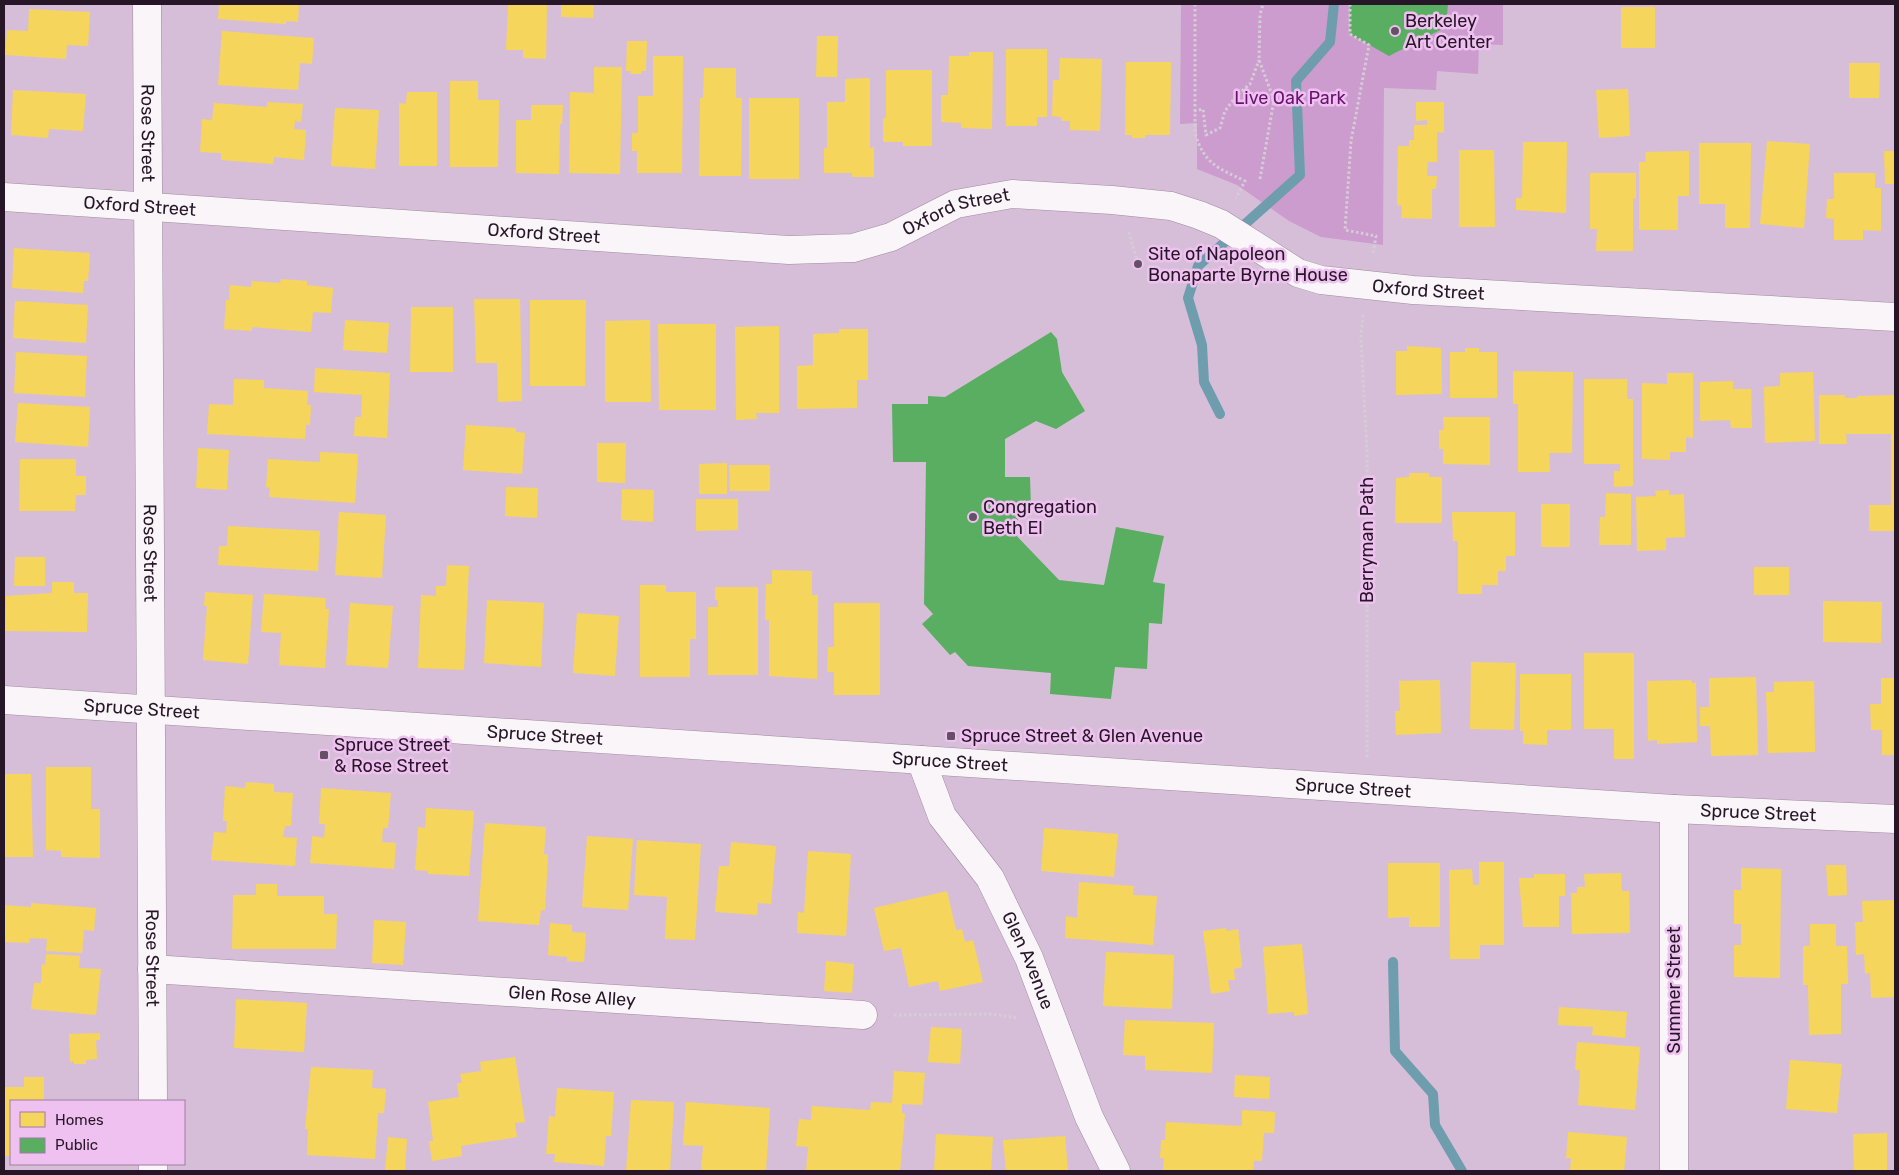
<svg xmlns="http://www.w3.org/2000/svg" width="1899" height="1175" viewBox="0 0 1899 1175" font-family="Rubik,sans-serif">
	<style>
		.green { fill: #cb9ccd }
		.homes { fill: #f6d55c }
		.public { fill: #5aae61 }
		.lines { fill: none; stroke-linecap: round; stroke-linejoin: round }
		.stream { stroke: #6e9ead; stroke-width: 10 }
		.minor-casing { stroke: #9d8a9e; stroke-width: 29 }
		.path { stroke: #d5cdd5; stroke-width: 3; stroke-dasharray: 2.5 2.5; stroke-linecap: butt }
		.minor { stroke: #f9f5f9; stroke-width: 28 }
		.poi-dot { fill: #655165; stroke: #efc1f0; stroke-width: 2 }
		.labels { text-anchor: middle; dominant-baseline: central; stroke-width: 5; stroke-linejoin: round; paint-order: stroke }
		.poi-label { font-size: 18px; fill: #271627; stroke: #efc1f0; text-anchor: start }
		.park-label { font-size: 18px; fill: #6a1170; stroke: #efc1f0 }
		.street-label { font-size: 18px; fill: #271627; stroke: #efc1f0 }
	</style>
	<rect width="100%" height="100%" fill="#d7bed8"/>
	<path class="green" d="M1181,4H1503V45L1479,44L1478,74L1437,71L1436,90L1384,88L1383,245L1321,237L1289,221L1237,185L1197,169V123L1180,124Z"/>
	<path class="homes" d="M219,4H299L298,22L286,21V24L218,19Z
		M508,4H547L546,59L523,58V50H506Z
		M561,4H594L593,18L561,17Z
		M1621,7H1655V48H1621Z
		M29,9L90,12L88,46L67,45L66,59L5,55L7,30L28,31Z
		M222,31L314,38L312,64L300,63L298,90L218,85Z
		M817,36H838L837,77H816Z
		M627,41H647L646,71H641V74H630L631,71H626Z
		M1006,49H1047V117H1037V126H1006Z
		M969,52H993L992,129L961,128V123L941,122V95H948L949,56H969Z
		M653,56H683L682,173H637V151H632V133H638V96H653Z
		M1060,58L1102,59L1100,131L1070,130V121H1061V117L1052,116L1053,80H1059Z
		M1126,62H1171L1170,135H1145V138H1132V135H1125Z
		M1849,63H1880L1879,98H1849Z
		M594,67H622L620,174L569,173L570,92L594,93Z
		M704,68H736V98H742L741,176H699L700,98H703Z
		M886,70H932V146H903V142H883V118H886Z
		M870,78V148L874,147V177H852V173H824V148H827V102H845V79Z
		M450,81H478V100H499L498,167H450Z
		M1628,89L1630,136L1599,138L1596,90Z
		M13,90L86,94L83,131L49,129L48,138L11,135Z
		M407,92H437V166H399V103L406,104Z
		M749,98H799V179H749Z
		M267,102L303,104L301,122L295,121L294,129L306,130L304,160L274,157L273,164L221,160V153L200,152L202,119L212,120L214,103L267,107Z
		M1416,102H1444V133L1437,132V162H1428L1427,176H1437L1436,189H1432V219L1401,218L1402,206L1397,205L1398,146H1409V140H1414V125H1427V120L1416,121Z
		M531,105H563L562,124H560L559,174L516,173V120H531Z
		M335,108L379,110L375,169L331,166Z
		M1767,141L1810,144L1804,228L1760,224Z
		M1523,142H1567L1566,213L1516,210V198H1522Z
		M1699,143H1751L1750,228H1725V204H1699Z
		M1459,150H1494L1495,227H1459Z
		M1689,151V196H1678V230H1639V162H1645L1646,152Z
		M1884,151H1895V184H1885Z
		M1590,173H1636V199L1633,198V251H1596L1597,229H1590Z
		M1834,173H1875V188H1881V231L1863,230V240H1834V219L1826,218L1827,199H1834Z
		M14,248L90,253L88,281H84L83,293L12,288Z
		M281,279L307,281V285L333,288L331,313L313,312L311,332L252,327V331L224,329L226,300H229L230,285L251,287L252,281L280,283Z
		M474,299H520L522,401L498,402L497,363H476Z
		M530,300H586L585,386H530Z
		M15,301L88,305L86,343L13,338Z
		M411,307H453V372H410Z
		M345,320L389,323L387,353L343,350Z
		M650,320L651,402H605V321Z
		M658,324H716V410H659Z
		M779,326V413H756L757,419L736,420L735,327Z
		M839,329H868V380H857V408L797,409V366L813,365V334L839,333Z
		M1407,346L1441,348L1442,394L1396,395V351H1407Z
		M1465,348H1479V352H1497V398H1450V352H1465Z
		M16,352L87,356L85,397L14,393Z
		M315,368L390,373L387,438L354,436L355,417H361L362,395L314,392Z
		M1513,371L1573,372L1572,453H1549L1550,472H1518V404H1513Z
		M1813,372L1815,441L1765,443L1764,387L1780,386V373Z
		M1667,373H1693V438L1686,437V452H1670V460L1642,459V383L1667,384Z
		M234,379L264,380V388L308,391L307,405H311L310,425H306L305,439L207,434L209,404L233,405Z
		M1584,379H1627V399H1633V486L1614,487V471H1620V464H1584Z
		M1733,381V389H1751L1752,428H1731L1730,420L1700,421V382Z
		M1819,395H1845V398H1857V396L1895,395V531H1869V505H1891V434H1846L1847,444H1819Z
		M18,403L90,407L88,447L15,442Z
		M1443,417H1490V465L1443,464V449H1439V430H1444Z
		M466,425L516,428V432L525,433L522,474L463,470Z
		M597,443H626L625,483L597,482Z
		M198,448L229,450L227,490L196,488Z
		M320,452L358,454L355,503L269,497L270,488L266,487L268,459L320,462Z
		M20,459H76V476H86V495H76L75,511H19Z
		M727,463V494H699V464Z
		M729,465H770V491H730Z
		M1409,473H1429V477H1442V523H1395L1396,478L1409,477Z
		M506,487L538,488L537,518L505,516Z
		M622,489L654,490L653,522L621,520Z
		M1669,490V495L1684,494L1685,537L1666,538V550L1637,551L1636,497L1656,496L1655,491Z
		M1606,493L1631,494V545H1599L1600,517H1605Z
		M696,499H738V530L696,531Z
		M1541,504H1570V547H1541Z
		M339,512L386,515L382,578L335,575Z
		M1452,512H1515V556H1506V571H1498V585H1482V594H1458V541H1453Z
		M228,526L320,531L318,571L218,565L219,546H227Z
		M15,557H45V586H14Z
		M447,565L469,566L464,670L418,668L421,595L436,596V586H446Z
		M1754,567H1789V595H1754Z
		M772,570L812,571V595H818L817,679L769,676V620H765L766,584H772Z
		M52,582H74V593H88L87,632L5,631L6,596L52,593Z
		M640,585H666V592H696V639H690V677H640Z
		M715,587H758V675H708V607H718V600H715Z
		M205,592L253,595L248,664L203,660L207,606H204Z
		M264,594L326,598L325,609H329L325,668L279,665L281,633L261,632Z
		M487,600L544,603L541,667L484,663Z
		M1823,601L1882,602L1881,643L1823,642Z
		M350,603L393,606L388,668L346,665Z
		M834,603H880V695H834V672H827L828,647H834Z
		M577,613L619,616L615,676L573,673Z
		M1584,653H1634V759H1614V729H1584Z
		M1471,662L1516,663L1514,730L1470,729Z
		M1520,674H1571V730H1547V745L1523,744V731H1520Z
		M1756,677L1758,755L1711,756L1710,726H1700V707H1709V678Z
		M1881,678H1895V755H1882V730H1871L1870,704H1881Z
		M1440,680L1441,733L1396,735L1395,711H1400L1399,681Z
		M1691,680L1692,683H1696L1697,742L1657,744V740L1648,741L1647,681Z
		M1814,681L1815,752L1768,753L1766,692H1774V682Z
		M46,767H91V809H100V858L61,857V851L46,850Z
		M4,774H31L33,857H4Z
		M246,782L274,784V792L293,793L291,826H285L283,837L297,838L295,866L211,860L214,832L226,833L227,821H223L225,786L245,788Z
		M321,788L391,793L388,828H383L382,842L396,843L394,869L310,863L312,836L324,838L325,824H319Z
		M426,808L474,811L469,876L428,874V871L415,870L418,827L425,828Z
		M485,823L546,827L544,854L548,855L545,910H541L539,925L478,921Z
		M1044,828L1118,834L1114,877L1041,871Z
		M587,836L633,839L628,910L582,907Z
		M637,840L701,844L695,940L665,939L667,897L634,895Z
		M731,842L776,846L771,904L758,903L757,915L715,912L719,866H729Z
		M808,851L851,854L846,936L797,933L798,912L804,913Z
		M1479,862H1504V945H1480V959H1450L1449,870L1472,869L1473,885H1479Z
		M1388,863H1440V927H1409V917L1388,918Z
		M1826,865H1846L1847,895L1828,896Z
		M1741,868L1781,869L1780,978L1734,977V945H1741V924H1734V890H1741Z
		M1621,873L1622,891H1629L1630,933L1572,934L1571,893H1577V887H1585L1584,874Z
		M1534,874H1565V896H1559V927H1523L1519,878H1534Z
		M1079,882L1134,886L1133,895L1157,896L1153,945L1065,938L1066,916L1077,918Z
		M256,884H277V896H324V914H337L336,949H232L233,895H256Z
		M947,891L956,930L962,929L965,942L973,940L983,982L940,991L938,981L909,987L901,948L884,951L874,908Z
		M1895,900V997L1871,998L1870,973L1865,974L1864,954L1856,955L1855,922H1863L1862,901Z
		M31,903L96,908L94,931L84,930L82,953L46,951L47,939L30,938L29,943L4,942V905L31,907Z
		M374,920L406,922L403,965L372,963Z
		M550,923L572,925V932L586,933L584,962L567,961V957L548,955Z
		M1810,924H1836V946H1847L1848,984H1841V1034L1809,1035L1808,985H1803V946H1810Z
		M1226,928L1227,931L1238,929L1242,967L1234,969L1235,980H1228L1230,991L1211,994L1203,931Z
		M1302,944L1308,1014L1294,1016V1012L1268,1014L1263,947Z
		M1106,952L1174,955L1172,1009L1103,1006Z
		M46,954L80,956L79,968L101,969L96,1015L31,1009L34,983H41L42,964L45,965Z
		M826,961L854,964L852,993L824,991Z
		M236,999L307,1003L304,1052L234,1048Z
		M1559,1007L1627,1012L1625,1038L1592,1035L1593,1027L1558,1025Z
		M1125,1020L1214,1023L1212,1073L1145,1070V1056L1123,1055Z
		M931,1027L962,1029L960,1064L928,1062Z
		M100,1033V1040H96L97,1059L86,1060V1064H74V1061L70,1062L69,1034Z
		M1577,1042L1640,1047L1635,1110L1578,1105L1580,1070H1575Z
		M515,1057L525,1122L515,1123L517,1137L461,1146L462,1156L432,1161L429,1141H433L428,1102L459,1097L457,1083H462L460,1074L481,1071L480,1062Z
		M1790,1060L1842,1064L1837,1113L1786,1109Z
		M311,1067L373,1070L372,1088L386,1089L384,1113H378L375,1159L307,1155L308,1129H305Z
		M894,1071L925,1073L922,1105L902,1104V1113L905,1114L900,1171H806L808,1147L796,1146L799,1119L811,1120L812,1106L870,1110L871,1102L892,1103Z
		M1235,1075L1270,1077L1269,1099L1234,1097Z
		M24,1077H44V1101H11V1156H4V1087H24Z
		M557,1088L614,1092L611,1136H606L604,1166L554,1162L555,1154H546L549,1116L555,1117Z
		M631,1100L674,1102L670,1171H626Z
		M686,1102L770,1108L766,1171H701L703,1146L683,1145Z
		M1242,1110L1275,1112L1274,1133H1264L1262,1161H1254L1253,1171H1163L1164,1158H1160L1161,1140H1165L1166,1122L1242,1126Z
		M1568,1132L1627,1137L1624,1171H1570L1571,1158H1566Z
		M1887,1133V1171H1854L1853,1134Z
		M936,1134L993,1137L991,1171H934Z
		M1065,1136L1068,1171H1006L1003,1140Z
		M388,1137L407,1139L405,1171H385Z"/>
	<path class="public" d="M1350,4H1448L1446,27L1389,56L1350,34Z
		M1051,332L1057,339L1062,372L1085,411L1056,429L1036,421L1005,439V477H1030L1031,507L1009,528L1059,580L1104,585L1116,527L1164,536L1153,582L1165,584L1162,624L1149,623L1147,669L1115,667L1111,699L1050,694L1051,673L968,666L955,652L950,655L922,624L933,614L924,604L926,462H893L892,404H928V396L945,397Z"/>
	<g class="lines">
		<path class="stream" d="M1220,414L1204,382L1202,345L1188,298L1198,266L1300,175L1296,81L1330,42L1334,4
			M1393,962L1395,1051L1433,1094L1435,1125L1462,1171"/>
		<g class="minor-casing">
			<g id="minor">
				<path id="s1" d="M147,4L153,1101"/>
				<path id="s2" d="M4,197L789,250L853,248L891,237L956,204L1012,194L1112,200L1171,206L1199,215L1221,224L1298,273L1321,280L1413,290L1895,317"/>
				<path id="s3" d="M4,700L1674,809L1895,819"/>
				<path id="s4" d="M921,760L942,816L990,878L1029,958L1089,1117L1116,1171"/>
				<path id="s5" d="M152,969L863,1015"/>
				<path d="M153,1164V1171"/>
				<path d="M1674,1171V809"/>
			</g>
		</g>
		<path class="path" d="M1195,4V133C1204,164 1218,168 1245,181L1236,198
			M1350,4V34L1369,45L1351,141L1345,230L1376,236L1373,254
			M1194,111L1203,109L1206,135L1220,128L1225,111L1237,95L1250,84L1259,60
			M1260,179L1274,100L1259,60L1260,15L1263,4
			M1129,232L1138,264
			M1363,315L1361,338L1367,451V758
			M894,1015L993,1014L1018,1018"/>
		<use href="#minor" class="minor"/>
	</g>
	<g class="poi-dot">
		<circle cx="1395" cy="31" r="5"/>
		<circle cx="1138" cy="264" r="5"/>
		<circle cx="973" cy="517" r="5"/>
		<rect x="946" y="731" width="10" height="10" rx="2.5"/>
		<rect x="319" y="750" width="10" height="10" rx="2.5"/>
	</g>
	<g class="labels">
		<g class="poi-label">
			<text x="1405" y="21">Berkeley<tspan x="1405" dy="21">Art Center</tspan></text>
			<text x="1148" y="254">Site of Napoleon<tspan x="1148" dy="21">Bonaparte Byrne House</tspan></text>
			<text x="983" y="507">Congregation<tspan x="983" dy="21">Beth El</tspan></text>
			<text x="961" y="736">Spruce Street &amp; Glen Avenue</text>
			<text x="334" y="745">Spruce Street<tspan x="334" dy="21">&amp; Rose Street</tspan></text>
		</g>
		<g class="park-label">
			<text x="1290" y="98">Live Oak Park</text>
		</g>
		<g class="street-label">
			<text stroke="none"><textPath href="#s1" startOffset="129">Rose Street</textPath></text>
			<text stroke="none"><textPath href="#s2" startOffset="136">Oxford Street</textPath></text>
			<text stroke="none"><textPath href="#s2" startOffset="961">Oxford Street</textPath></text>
			<text stroke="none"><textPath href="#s2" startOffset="541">Oxford Street</textPath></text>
			<text stroke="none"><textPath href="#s2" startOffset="1456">Oxford Street</textPath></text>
			<text transform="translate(1367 540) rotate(-90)">Berryman Path</text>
			<text stroke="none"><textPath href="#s1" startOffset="549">Rose Street</textPath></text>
			<text stroke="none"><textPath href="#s3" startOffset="138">Spruce Street</textPath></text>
			<text stroke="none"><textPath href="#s3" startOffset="542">Spruce Street</textPath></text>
			<text stroke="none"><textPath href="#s3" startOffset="948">Spruce Street</textPath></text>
			<text stroke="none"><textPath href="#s3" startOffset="1352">Spruce Street</textPath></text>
			<text stroke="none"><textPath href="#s3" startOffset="1758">Spruce Street</textPath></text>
			<text stroke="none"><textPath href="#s1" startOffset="954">Rose Street</textPath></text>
			<text stroke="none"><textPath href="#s4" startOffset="229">Glen Avenue</textPath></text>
			<text transform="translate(1674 990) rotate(-90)">Summer Street</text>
			<text stroke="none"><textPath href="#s5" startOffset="421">Glen Rose Alley</textPath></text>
		</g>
	</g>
	<rect width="1899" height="1175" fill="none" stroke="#271627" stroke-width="10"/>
	<rect x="10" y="1100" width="175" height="65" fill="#efc1f0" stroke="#9f7da0"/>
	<rect x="20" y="1112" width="25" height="15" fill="#f6d55c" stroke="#9f7da0"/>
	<text x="55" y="1125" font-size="15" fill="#271627">Homes</text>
	<rect x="20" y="1138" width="25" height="15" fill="#5aae61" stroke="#9f7da0"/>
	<text x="55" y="1150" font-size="15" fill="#271627">Public</text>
</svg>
